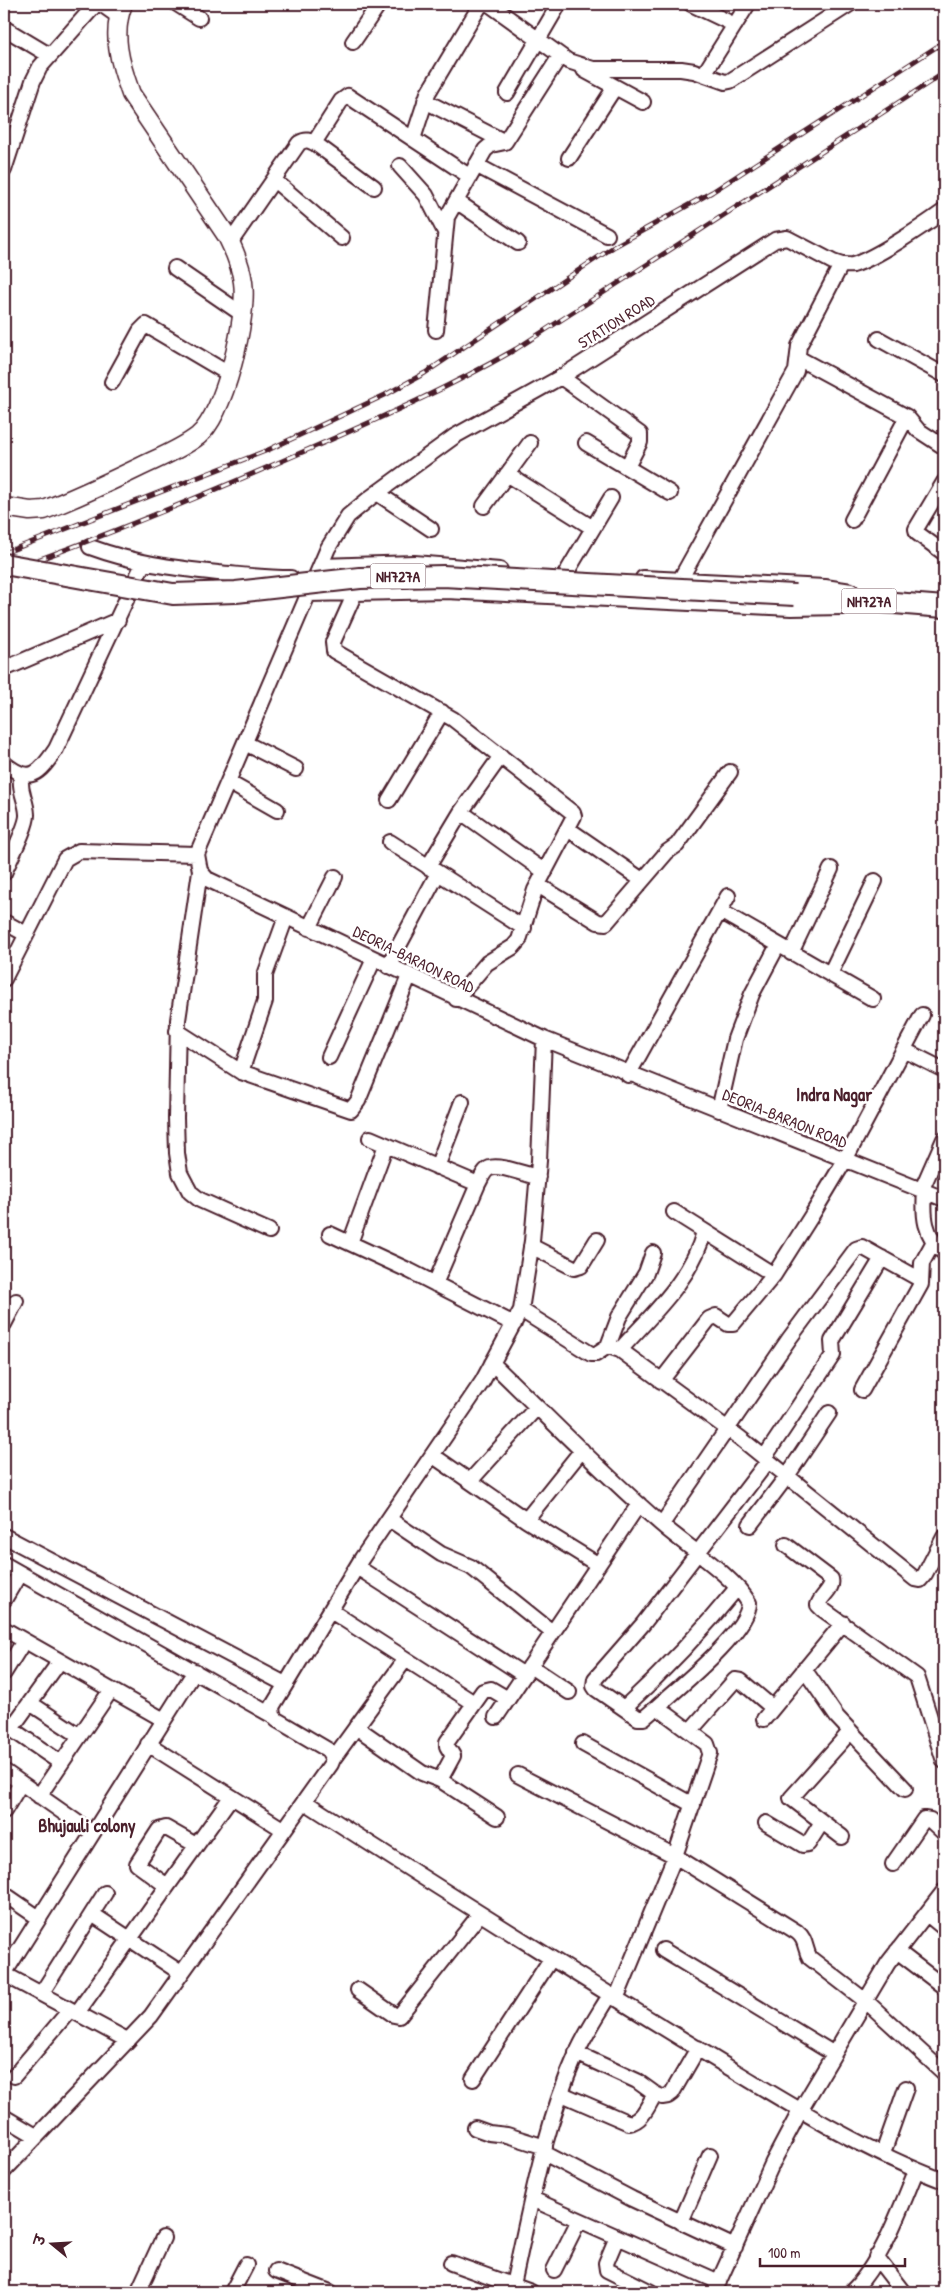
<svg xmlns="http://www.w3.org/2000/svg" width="948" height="2296" viewBox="0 0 948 2296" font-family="'Patrick Hand','Playpen Sans Deva',sans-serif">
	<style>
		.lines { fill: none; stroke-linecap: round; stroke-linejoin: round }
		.minor-casing { stroke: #4a1f2b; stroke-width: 18 }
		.major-casing { stroke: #4a1f2b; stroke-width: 21 }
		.highway-casing { stroke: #4a1f2b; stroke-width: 24 }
		.minor { stroke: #fff; stroke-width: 14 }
		.major { stroke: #fff; stroke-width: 18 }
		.highway { stroke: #fff; stroke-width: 20 }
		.rail-casing { stroke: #4a1f2b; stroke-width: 5 }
		.rail { stroke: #fff; stroke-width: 3; stroke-dasharray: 9; stroke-linecap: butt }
		.highway-bridge-casing { stroke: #4a1f2b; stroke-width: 24; stroke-linecap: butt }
		.highway-bridge { stroke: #fff; stroke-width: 20 }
		.labels { text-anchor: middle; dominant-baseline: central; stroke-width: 5; stroke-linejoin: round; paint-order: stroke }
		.shield { fill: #fff; stroke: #80626b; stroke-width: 1 }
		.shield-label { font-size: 15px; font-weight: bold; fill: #4a1f2b }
		.street-label { font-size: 16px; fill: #4a1f2b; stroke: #fff }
		.neighbourhood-label { font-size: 18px; font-weight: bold; fill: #4a1f2b; stroke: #fff }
	</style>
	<rect width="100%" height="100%" fill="#fff"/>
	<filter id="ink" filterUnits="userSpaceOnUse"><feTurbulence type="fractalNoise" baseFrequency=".02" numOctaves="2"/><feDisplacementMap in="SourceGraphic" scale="10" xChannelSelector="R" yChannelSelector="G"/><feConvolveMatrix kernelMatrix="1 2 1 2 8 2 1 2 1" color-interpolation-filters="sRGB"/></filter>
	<g filter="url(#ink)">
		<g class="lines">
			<g class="minor-casing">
				<path id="minor" d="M101,4L118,16
					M177,4L199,18
					M489,4L568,61L593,69H681L694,71L725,82L730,81L850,4
					M691,4L735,25
					M4,28L49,55
					M353,42L379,4
					M584,70L643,102
					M704,74L748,4
					M507,93L559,4
					M425,101L505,142
					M413,139L428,93L481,4
					M314,143L341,101L348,96L469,176
					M569,158L615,87
					M476,165L607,235
					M400,166L426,195L444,230
					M4,170L33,81L40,67L96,4
					M274,180L342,238
					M456,201L518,243
					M944,211C923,226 876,258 853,265C846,266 840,265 833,262L787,238L775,240L561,377L455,436L370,498L348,516L328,548L197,854L200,871L207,879L544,1039L944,1199
					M230,243L299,143C306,139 309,140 316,144L374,187
					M175,268L242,314
					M436,330L447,217L485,150L491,145L505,142L560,56
					M879,339L944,375
					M798,358L907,417L918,430L944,447
					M561,377L640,434V442L627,467
					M112,382L140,331L146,325L229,374
					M586,443L670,493
					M507,474L593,528
					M944,482L916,529L917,533L944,553
					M377,493L431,529
					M484,506L530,443
					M852,520L907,417
					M90,547C134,563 172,568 218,573C242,575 266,578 291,578
					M321,566L414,563L500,570
					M565,575L611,498
					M643,578L825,587L851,591
					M681,578L796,371L799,346L841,265
					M355,593L333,642L334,651L453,719L573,813L574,816L535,890L519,940L513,947L487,963L456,999
					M308,594L446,591L791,608L843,607
					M4,669L118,620
					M245,743L296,769
					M4,763C30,785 39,774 56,749L143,564
					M228,782L277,810
					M389,800L442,712
					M461,812L545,872
					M568,829L642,880
					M390,842L524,928
					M428,867L461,812L501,756
					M200,871L178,1020L176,1118L177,1153L180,1173L190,1192L200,1200L269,1231
					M4,873C9,861 28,825 27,814C26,798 19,793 21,775
					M538,885L598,922L606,923L667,852L677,845L730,772
					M720,911L873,999
					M4,922L26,934
					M309,928L335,877
					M791,953L831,869
					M388,966L438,873
					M830,974L875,881
					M4,979L65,859L79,851L197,854
					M177,1031L241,1072L351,1110L358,1101L409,976
					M904,1050L944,1070
					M329,1057L374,959
					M241,1072L265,1001V975L286,917
					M628,1075L728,896
					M719,1110L735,1039L752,994L778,945
					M370,1138L478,1184
					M437,1167L462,1102
					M922,1189L944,1139
					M925,1191C923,1216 924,1235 944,1253
					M674,1212L774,1275
					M330,1234L410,1271L514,1324
					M350,1243L386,1145
					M531,1246L574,1268L581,1266L597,1240
					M435,1284L478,1184C481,1179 484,1170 490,1168C499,1164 527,1175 538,1177
					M521,1310L591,1354H596L608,1346L620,1350L740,1438L915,1579L920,1580L925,1574L944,1537
					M4,1324L16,1301
					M608,1346L619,1317L646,1273L653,1253
					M620,1350C652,1314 691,1280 704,1232
					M492,1363C548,1417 602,1473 661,1524C686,1546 733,1575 749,1603C749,1631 679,1687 657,1707L707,1744L710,1753L675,1856L616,1999
					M661,1381L709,1319L716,1316L728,1324H733L774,1275L812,1215L845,1160L922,1015
					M862,1390L921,1284L922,1263L933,1243
					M432,1455L526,1520L597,1564
					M764,1458L833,1355L832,1341L882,1258
					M470,1481L537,1407
					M389,1519L441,1554L471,1567L552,1632
					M526,1520L582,1450
					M662,1524L789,1339L856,1249L862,1247L921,1280
					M750,1525L787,1476L829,1413
					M4,1536L285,1684
					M786,1545L831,1579C834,1589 821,1595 818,1605L822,1609L917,1677L944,1761
					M4,1564L273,1716
					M357,1567L524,1675
					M4,1600L20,1573
					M331,1611L474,1703
					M4,1629L164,1720
					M530,1666L569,1692
					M804,1669L837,1717L905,1789
					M4,1673L24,1641
					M30,1703L80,1736
					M657,1707L644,1718H638L596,1689L594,1686L595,1679L643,1624L768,1461
					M624,1708C665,1670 702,1631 737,1588
					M496,1717L639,1504
					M764,1719L843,1623
					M4,1724L61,1763
					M356,1727L422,1773L440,1780L497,1817
					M11,1729L60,1661
					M690,1731L735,1680L741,1681L773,1708
					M148,1744L284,1830
					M583,1744L693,1805
					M333,1759L405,1660
					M4,1771L91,1832
					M518,1775L675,1856L797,1932C807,1940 804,1948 810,1958L867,2002L943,2072
					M440,1780L453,1756L447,1746V1742L483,1691L491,1689L508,1699
					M39,1796L111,1690
					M305,1802C434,1885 564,1967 695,2047C775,2095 856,2148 944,2181
					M4,1811L21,1783
					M766,1823L803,1845L808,1844L822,1822
					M842,1837L791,1798L850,1732
					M893,1864L924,1819L930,1820L944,1833
					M167,1886L137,1864L159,1830L166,1828L196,1845
					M4,1894L39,1918
					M92,1914L181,1973
					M927,1914L944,1928
					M663,1950L834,2054
					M897,1951L944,1987
					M4,1974L195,1671
					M4,1974L127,2040
					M358,1990L394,2015L399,2016L480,1914
					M41,1994L105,1893
					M77,2013L231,1797
					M576,2053L637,2081L655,2094L662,2097L668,2096L672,2093L698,2048
					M14,2076L70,2010
					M473,2079L551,1959
					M562,2094L629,2123C643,2121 648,2105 655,2094
					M4,2117L36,2136
					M475,2128L489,2133L507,2135L545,2147
					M544,2153L632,2199L735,2247
					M883,2153L906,2088
					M4,2171L151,2016L331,1764L333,1759L328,1750L277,1720L273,1716L272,1707L362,1558L482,1382L521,1310L532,1241L539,1161L544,1039
					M532,2199L719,2282
					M681,2222L710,2155
					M617,2237L606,2263L607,2270L651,2292
					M876,2257L903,2292
					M451,2263L531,2292
					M554,2270L579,2220
					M276,2271L330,2292
					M513,2285C530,2208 544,2127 576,2055C585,2034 598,2015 610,1995
					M138,2292L163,2238
					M232,2292L246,2265
					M714,2292L773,2162L800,2111L888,1963L944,1891
					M851,2292C880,2266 901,2207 916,2171"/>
			</g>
			<g class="major-casing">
				<path id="major" d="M4,507L30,511L44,510C76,498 107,483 138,468C158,458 180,450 198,436C225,414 248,316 243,282C241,266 234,250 227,236L131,94C120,64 111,34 123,4"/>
			</g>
			<g class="highway-casing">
				<path id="highway" d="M795,595L944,607"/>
			</g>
			<use href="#minor" class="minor"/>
			<use href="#major" class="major"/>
			<use href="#highway" class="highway"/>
			<g class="rail-casing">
				<path id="rail" d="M4,553L268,450L385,395L425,373L615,246L712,192L944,42
					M4,572C109,535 212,492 314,447C383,417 450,387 516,349L944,73"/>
			</g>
			<use href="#rail" class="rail"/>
			<g class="highway-bridge-casing">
				<path id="highway-bridge" d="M4,564L173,594L236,592L360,578L443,576L795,595"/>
			</g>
			<use href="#highway-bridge" class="highway-bridge"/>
		</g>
	</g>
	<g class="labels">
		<g class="shield">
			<rect x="370.5" y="563.5" width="55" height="25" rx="4"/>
			<rect x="841.5" y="588.5" width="55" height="25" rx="4"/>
		</g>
		<g class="shield-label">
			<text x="398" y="576">NH727A</text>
			<text x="869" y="601">NH727A</text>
		</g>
		<g class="street-label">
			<text transform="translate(616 321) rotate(-32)">STATION ROAD</text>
			<text transform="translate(414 959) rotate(26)">DEORIA-BARAON ROAD</text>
			<text transform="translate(785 1118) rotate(22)">DEORIA-BARAON ROAD</text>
		</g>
		<g class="neighbourhood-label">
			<text x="834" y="1094">Indra Nagar</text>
			<text x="87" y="1825">Bhujauli colony</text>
		</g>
	</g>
	<rect width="948" height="2296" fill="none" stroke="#fff" stroke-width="20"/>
	<rect x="10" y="10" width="928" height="2276" fill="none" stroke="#4a1f2b" stroke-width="2" filter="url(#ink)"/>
	<g transform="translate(52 2244) rotate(288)" stroke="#ffffff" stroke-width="4" paint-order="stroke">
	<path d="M0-4L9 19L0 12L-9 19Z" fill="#4a1f2b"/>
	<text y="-8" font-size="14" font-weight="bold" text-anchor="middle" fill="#4a1f2b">उ</text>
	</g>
	<path d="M760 2258v8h145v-8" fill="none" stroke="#4a1f2b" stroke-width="2.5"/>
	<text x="768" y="2258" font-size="15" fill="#4a1f2b" stroke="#ffffff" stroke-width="4" paint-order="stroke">100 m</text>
</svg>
